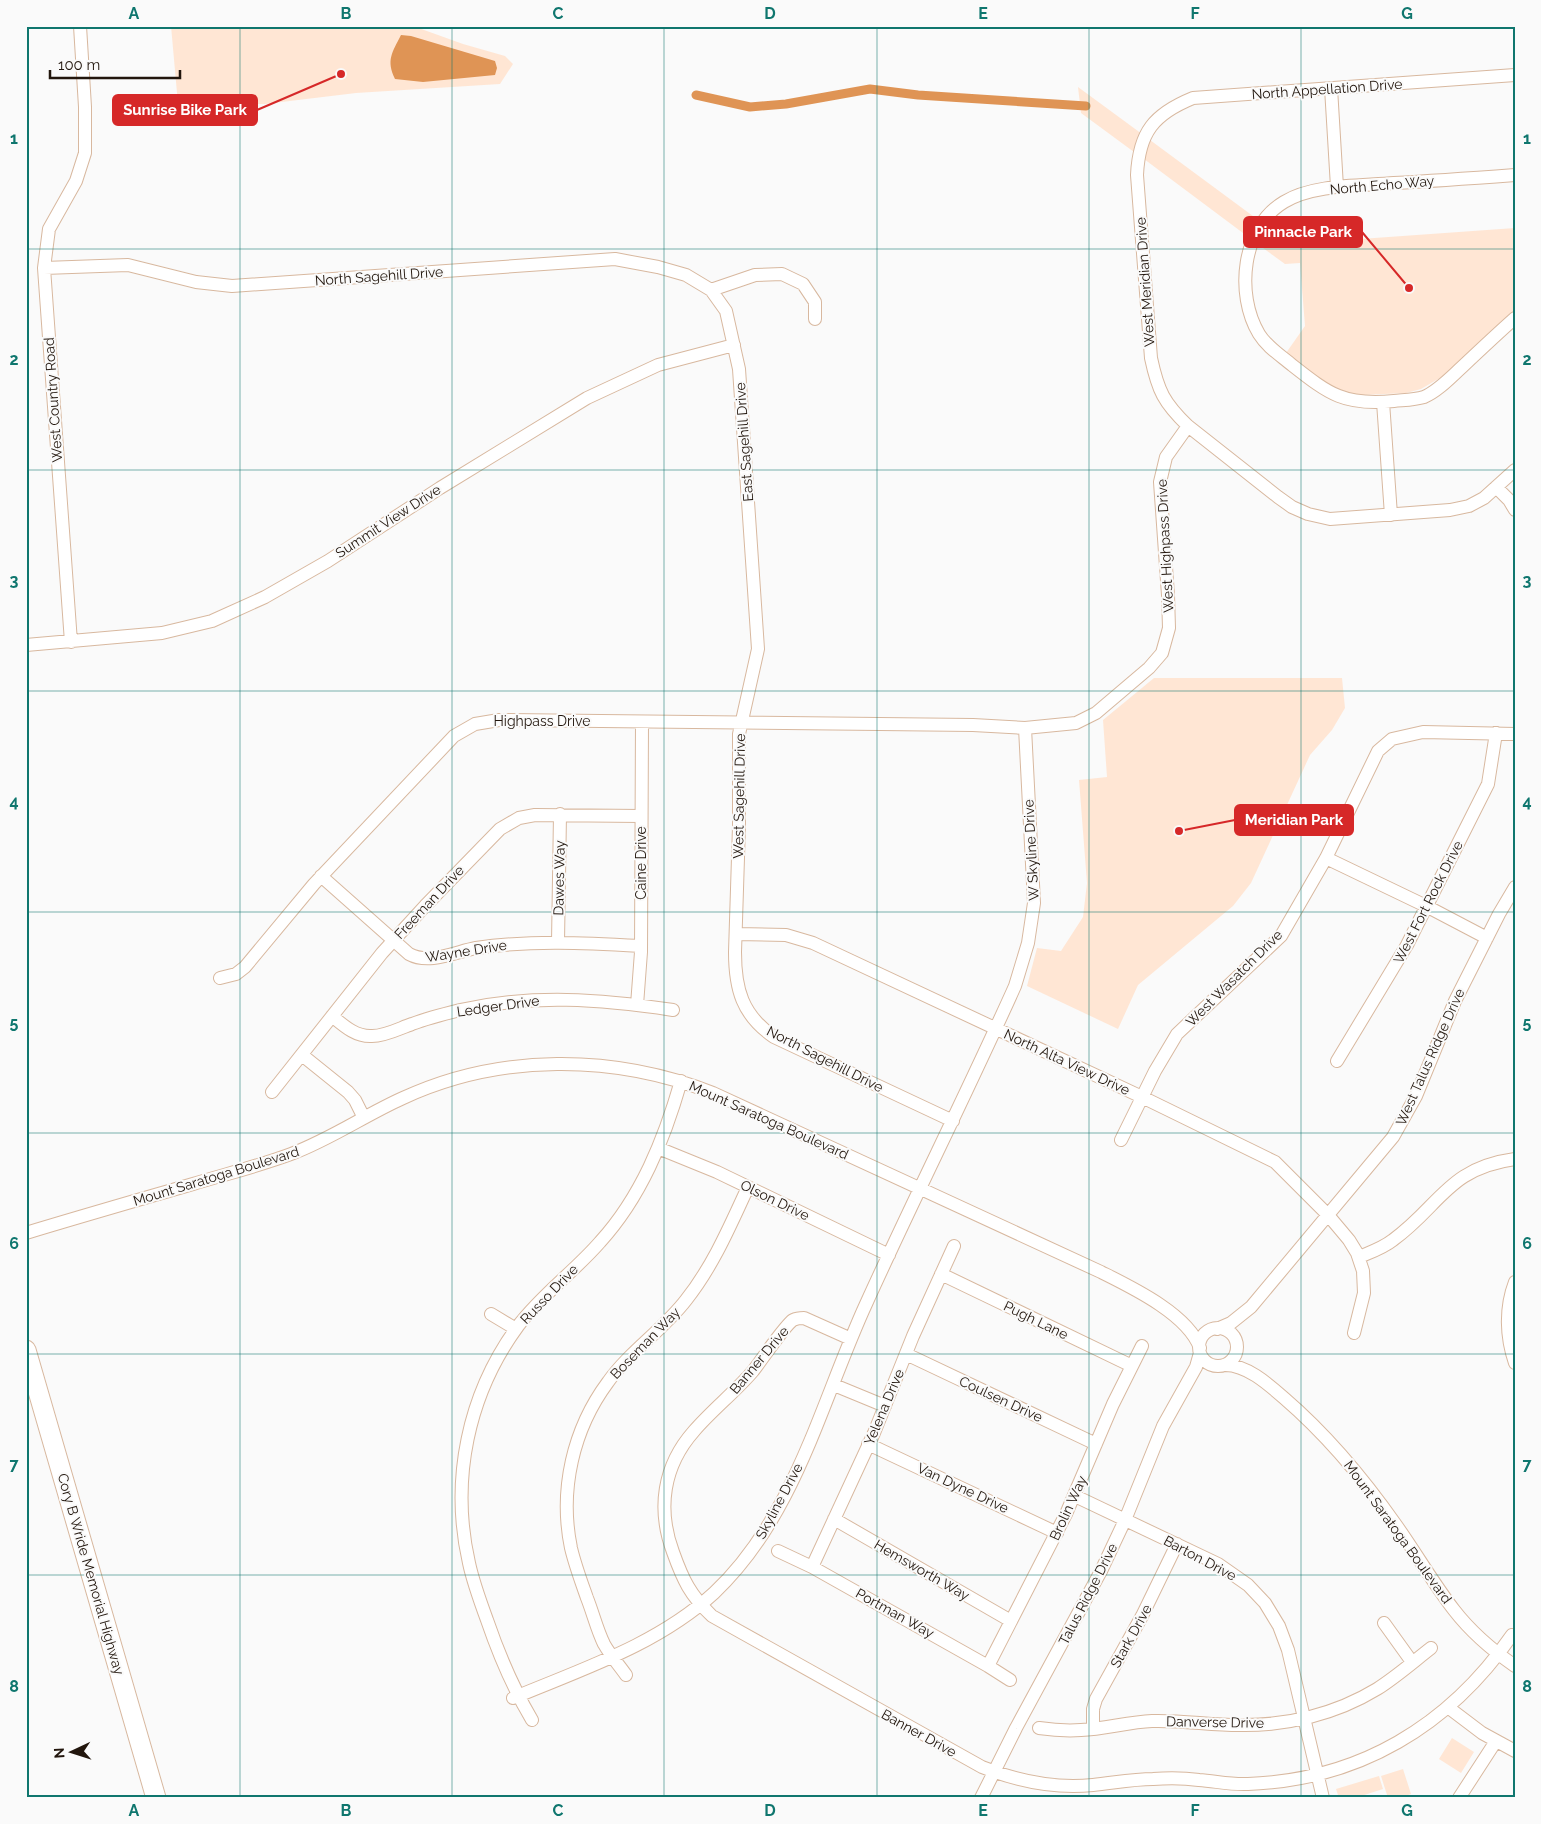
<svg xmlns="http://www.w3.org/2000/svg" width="1541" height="1824" viewBox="0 0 1541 1824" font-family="Raleway,sans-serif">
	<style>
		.green { fill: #ffe6d4 }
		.water { fill: #df9455 }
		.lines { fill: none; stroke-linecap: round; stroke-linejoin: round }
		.canal { stroke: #df9455; stroke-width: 9 }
		.minor-casing { stroke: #d8b89f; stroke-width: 14 }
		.highway-casing { stroke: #d8b89f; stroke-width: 21 }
		.minor { stroke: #fff; stroke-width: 12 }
		.highway { stroke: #fff; stroke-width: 19 }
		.grid { fill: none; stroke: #0f766e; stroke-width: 1; stroke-opacity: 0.55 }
		.labels { text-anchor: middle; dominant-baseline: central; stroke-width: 4; stroke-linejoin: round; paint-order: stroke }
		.street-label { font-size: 14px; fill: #22160d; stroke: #fafafa }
		.leader { fill: none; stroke: #d62828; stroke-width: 2 }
		.callout-dot { fill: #d62828; stroke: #fafafa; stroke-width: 2 }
		.callout { fill: #d62828; stroke: #d62828; stroke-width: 2 }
		.callout-label { font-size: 15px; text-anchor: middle; font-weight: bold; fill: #fff }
		.neatline { fill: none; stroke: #0f766e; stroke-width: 2 }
		.grid-label { font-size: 16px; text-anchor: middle; font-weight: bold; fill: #0f766e }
	</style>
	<rect width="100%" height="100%" fill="#fafafa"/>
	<path class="green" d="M171,26H413L463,44L505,56L513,64L500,84L356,93L265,104H178Z
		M1078,87L1142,134L1134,152L1081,113Z
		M1150,140L1257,219L1247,236L1144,159Z
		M1266,226L1290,244L1515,228V313L1445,375L1421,389L1406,393L1362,395L1347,393L1323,382L1286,353L1305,326L1300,263L1285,264L1256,243Z
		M1154,678H1342L1345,708L1332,730L1310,755L1251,883L1233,906L1138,985L1118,1029L1027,986L1037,948L1061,951L1083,917L1087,883L1079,780L1107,777L1103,720Z
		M1452,1738L1474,1752L1461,1773L1439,1759Z
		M1403,1769L1411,1794L1400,1798H1388L1381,1776Z
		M1379,1776L1383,1789L1355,1798H1339L1336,1789Z"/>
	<path class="water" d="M401,35L411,36L495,61L497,68L495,75L423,82L395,79C386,60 392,53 401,35Z"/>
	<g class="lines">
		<path class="canal" d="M696,95L750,107L786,104L870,89L918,95L1086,106"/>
		<g class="minor-casing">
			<path id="minor" d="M1515,75L1193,98C1154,114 1139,132 1137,175L1151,358C1158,391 1164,403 1188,426L1278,497L1292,507L1308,514L1330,519L1450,510L1469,506L1484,498L1515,470
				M1331,88L1337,187
				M1515,175C1475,178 1434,181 1394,183C1361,186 1313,184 1284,202C1242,227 1235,294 1259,334C1267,347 1280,355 1292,365C1329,394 1344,406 1394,401C1403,400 1414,400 1424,397C1438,391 1451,377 1462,367C1480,350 1497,334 1515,318
				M44,268L128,265L196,282L232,286L615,259L658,267L686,275L711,290L726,311L739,369L758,649L739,734V826L735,952C735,989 742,1015 774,1037L953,1121
				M711,290L755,275L782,274L803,284L815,302V319
				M1383,402L1391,515
				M1496,487L1509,500L1515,510
				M71,642L44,268L49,229L76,181L85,153V107L80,26
				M26,645L162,633L212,621L265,597L328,561L440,488L587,398L658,365L734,345
				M1326,858L1426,906L1487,938
				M321,876L409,954C429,965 455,952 476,948C531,940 586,943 641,946
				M736,934L786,935L813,943L1142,1097L1275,1162L1328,1215L1349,1240L1357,1253L1363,1271L1364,1293L1354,1333
				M558,942L560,814
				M220,978L236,974L245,967L314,884L454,736L475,724L499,720L973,725L1025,728L1076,723L1096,713L1149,668L1162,653L1169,628L1168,595L1160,482L1166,457L1188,426
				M637,1005L641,952L642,722
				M332,1016C344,1026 356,1037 372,1036C386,1036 400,1028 412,1024C428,1018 444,1014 460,1010C533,994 600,999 673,1010
				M302,1055L348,1092L355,1100L364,1118
				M1337,1061L1407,945L1488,784L1496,733
				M272,1092L382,953L425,906L500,829L519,818L535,815L641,816
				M1121,1140L1155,1071L1177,1034L1281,936L1326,858L1378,751L1392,739L1423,732L1515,734
				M658,1148L717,1172L889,1255
				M26,1233C82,1216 138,1200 193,1184C226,1174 259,1166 291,1154C331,1139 365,1115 403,1098C500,1053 614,1054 713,1093L1101,1272C1131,1287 1188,1314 1200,1348
				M1359,1257C1371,1252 1383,1248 1393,1240C1440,1206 1448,1168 1515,1159
				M941,1274L1132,1366
				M1515,1282C1505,1308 1506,1337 1515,1363
				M491,1314L516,1329
				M1199 1347a19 19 0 1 1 38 0a19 19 0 1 1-38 0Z
				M1217,1329L1231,1323L1251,1307L1393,1137L1416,1096L1455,1001L1499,914L1515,887
				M851,1339L804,1318C800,1318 797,1318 793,1320C785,1325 761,1361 753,1371C735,1392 712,1410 694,1431C663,1466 657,1509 673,1552C683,1580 690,1595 712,1616L982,1767C1017,1781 1054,1789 1093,1785C1113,1783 1133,1779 1153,1779C1168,1778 1184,1778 1199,1780C1215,1781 1231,1785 1248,1784C1359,1780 1449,1726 1512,1635
				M906,1354L1096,1444
				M1225,1365C1247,1365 1268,1384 1284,1398C1327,1435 1363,1478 1396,1525C1416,1553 1433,1583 1454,1610C1471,1632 1492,1650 1515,1666
				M834,1385L885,1406
				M868,1444L1057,1533
				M1075,1496L1218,1564L1248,1585L1265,1603L1279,1626L1288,1650L1323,1798
				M834,1519L1011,1621
				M778,1551L812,1567L988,1666L1010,1680
				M812,1567L874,1433L913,1336L954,1246
				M1384,1623L1412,1662
				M988,1666L1066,1514L1113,1404L1142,1346
				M626,1675C619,1665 610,1655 604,1644C597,1630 593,1613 587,1598C581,1581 575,1565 571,1548C559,1490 573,1429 608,1382C630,1351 663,1330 686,1300C713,1266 730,1226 748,1187
				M513,1698C582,1669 657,1645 714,1593C795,1517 821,1402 866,1304C914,1198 967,1093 1015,986L1028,943L1034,903L1025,728
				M1449,1708L1482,1733L1515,1751
				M532,1720C513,1688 499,1655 487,1620C480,1601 473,1582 469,1563C450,1480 468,1394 518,1326C542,1294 574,1272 600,1242C641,1197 664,1140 681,1081
				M1039,1728C1053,1730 1067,1731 1081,1730C1105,1729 1128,1722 1152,1721C1181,1720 1210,1725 1239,1725C1287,1726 1336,1714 1377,1689C1396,1677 1413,1662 1431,1648
				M1093,1729V1709L1096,1699L1142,1616L1177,1544
				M981,1798L1016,1728L1101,1571L1125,1520L1163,1426L1196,1367L1200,1353
				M1459,1798L1496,1741"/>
		</g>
		<g class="highway-casing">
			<path id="highway" d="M26,1350L156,1798"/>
		</g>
		<use href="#minor" class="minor"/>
		<use href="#highway" class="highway"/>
	</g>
	<path class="grid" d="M240,26V1798M452,26V1798M664,26V1798M877,26V1798M1089,26V1798M1301,26V1798M26,249H1515M26,470H1515M26,691H1515M26,912H1515M26,1133H1515M26,1354H1515M26,1575H1515"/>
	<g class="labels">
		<g class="street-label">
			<text transform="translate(1327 89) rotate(-4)">North Appellation Drive</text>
			<text transform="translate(1382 185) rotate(-5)">North Echo Way</text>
			<text transform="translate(379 276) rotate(-4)">North Sagehill Drive</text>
			<text transform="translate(1145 282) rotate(-94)">West Meridian Drive</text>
			<text transform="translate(53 400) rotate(-94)">West Country Road</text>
			<text transform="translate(744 442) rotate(-94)">East Sagehill Drive</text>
			<text transform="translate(388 521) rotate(-33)">Summit View Drive</text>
			<text transform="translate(1165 546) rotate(-93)">West Highpass Drive</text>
			<text x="542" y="721">Highpass Drive</text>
			<text transform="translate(739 796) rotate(-89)">West Sagehill Drive</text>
			<text transform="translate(1031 850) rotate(-93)">W Skyline Drive</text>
			<text transform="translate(641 863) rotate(-90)">Caine Drive</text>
			<text transform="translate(559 878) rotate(-89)">Dawes Way</text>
			<text transform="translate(429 902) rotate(-47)">Freeman Drive</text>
			<text transform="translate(1428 902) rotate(-63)">West Fort Rock Drive</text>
			<text transform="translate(466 951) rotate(-9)">Wayne Drive</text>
			<text transform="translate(1234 978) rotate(-45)">West Wasatch Drive</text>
			<text transform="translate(498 1006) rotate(-8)">Ledger Drive</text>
			<text transform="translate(1430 1057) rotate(-66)">West Talus Ridge Drive</text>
			<text transform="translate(825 1059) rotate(27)">North Sagehill Drive</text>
			<text transform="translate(1067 1062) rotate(25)">North Alta View Drive</text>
			<text transform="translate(769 1120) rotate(24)">Mount Saratoga Boulevard</text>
			<text transform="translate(216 1176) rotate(-17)">Mount Saratoga Boulevard</text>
			<text transform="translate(775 1200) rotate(26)">Olson Drive</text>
			<text transform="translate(549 1294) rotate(-46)">Russo Drive</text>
			<text transform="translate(1036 1320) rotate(26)">Pugh Lane</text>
			<text transform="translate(645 1343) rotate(-46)">Boseman Way</text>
			<text transform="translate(759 1360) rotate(-50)">Banner Drive</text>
			<text transform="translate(1001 1399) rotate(25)">Coulsen Drive</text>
			<text transform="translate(884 1407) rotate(-67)">Yelena Drive</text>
			<text transform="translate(963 1488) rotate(25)">Van Dyne Drive</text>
			<text transform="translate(779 1501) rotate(-62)">Skyline Drive</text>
			<text transform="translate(1068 1508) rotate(-65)">Brolin Way</text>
			<text transform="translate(1398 1532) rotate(54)">Mount Saratoga Boulevard</text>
			<text transform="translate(1200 1558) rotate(28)">Barton Drive</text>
			<text transform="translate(922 1570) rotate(30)">Hemsworth Way</text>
			<text transform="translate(91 1574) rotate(74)">Cory B Wride Memorial Highway</text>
			<text transform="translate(1088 1594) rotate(-63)">Talus Ridge Drive</text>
			<text transform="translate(895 1613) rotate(29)">Portman Way</text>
			<text transform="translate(1131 1636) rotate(-61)">Stark Drive</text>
			<text transform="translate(1215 1722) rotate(1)">Danverse Drive</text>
			<text transform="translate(919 1733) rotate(29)">Banner Drive</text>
		</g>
	</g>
	<path class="leader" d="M341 74L257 110M1409 288L1362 232M1179 831L1235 820"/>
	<g class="callout-dot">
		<circle cx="341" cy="74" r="5"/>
		<circle cx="1409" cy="288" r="5"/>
		<circle cx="1179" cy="831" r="5"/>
	</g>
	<g class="callout">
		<rect x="113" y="95" width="144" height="30" rx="5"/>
		<rect x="1244" y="217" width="118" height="30" rx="5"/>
		<rect x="1235" y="805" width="118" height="30" rx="5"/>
	</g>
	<g class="callout-label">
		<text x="185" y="115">Sunrise Bike Park</text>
		<text x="1303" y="237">Pinnacle Park</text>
		<text x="1294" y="825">Meridian Park</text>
	</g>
	<rect width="1541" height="1824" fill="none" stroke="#fafafa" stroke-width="55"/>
	<g transform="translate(72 1752) rotate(266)" stroke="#fafafa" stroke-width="4" paint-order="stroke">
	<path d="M0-4L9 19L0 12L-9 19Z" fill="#22160d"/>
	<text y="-8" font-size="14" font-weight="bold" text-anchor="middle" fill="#22160d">N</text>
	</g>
	<path d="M50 70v8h130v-8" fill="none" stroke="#22160d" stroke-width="2.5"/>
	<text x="58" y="70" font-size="15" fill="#22160d" stroke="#fafafa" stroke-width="4" paint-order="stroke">100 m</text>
	<rect x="28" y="28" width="1486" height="1768" class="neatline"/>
	<g class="grid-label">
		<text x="134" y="19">A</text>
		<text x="346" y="19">B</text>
		<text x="558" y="19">C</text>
		<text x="770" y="19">D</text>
		<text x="983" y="19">E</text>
		<text x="1195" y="19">F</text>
		<text x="1407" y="19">G</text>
		<text x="14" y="144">1</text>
		<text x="1527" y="144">1</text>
		<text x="14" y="365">2</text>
		<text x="1527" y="365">2</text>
		<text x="14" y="586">3</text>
		<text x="1527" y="586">3</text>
		<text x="14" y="807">4</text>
		<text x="1527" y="807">4</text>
		<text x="14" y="1028">5</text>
		<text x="1527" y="1028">5</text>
		<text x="14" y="1249">6</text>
		<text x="1527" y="1249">6</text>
		<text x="14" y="1470">7</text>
		<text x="1527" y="1470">7</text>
		<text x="14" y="1692">8</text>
		<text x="1527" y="1692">8</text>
		<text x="134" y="1816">A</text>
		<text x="346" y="1816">B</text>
		<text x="558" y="1816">C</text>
		<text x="770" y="1816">D</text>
		<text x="983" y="1816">E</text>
		<text x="1195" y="1816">F</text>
		<text x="1407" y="1816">G</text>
	</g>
</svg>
